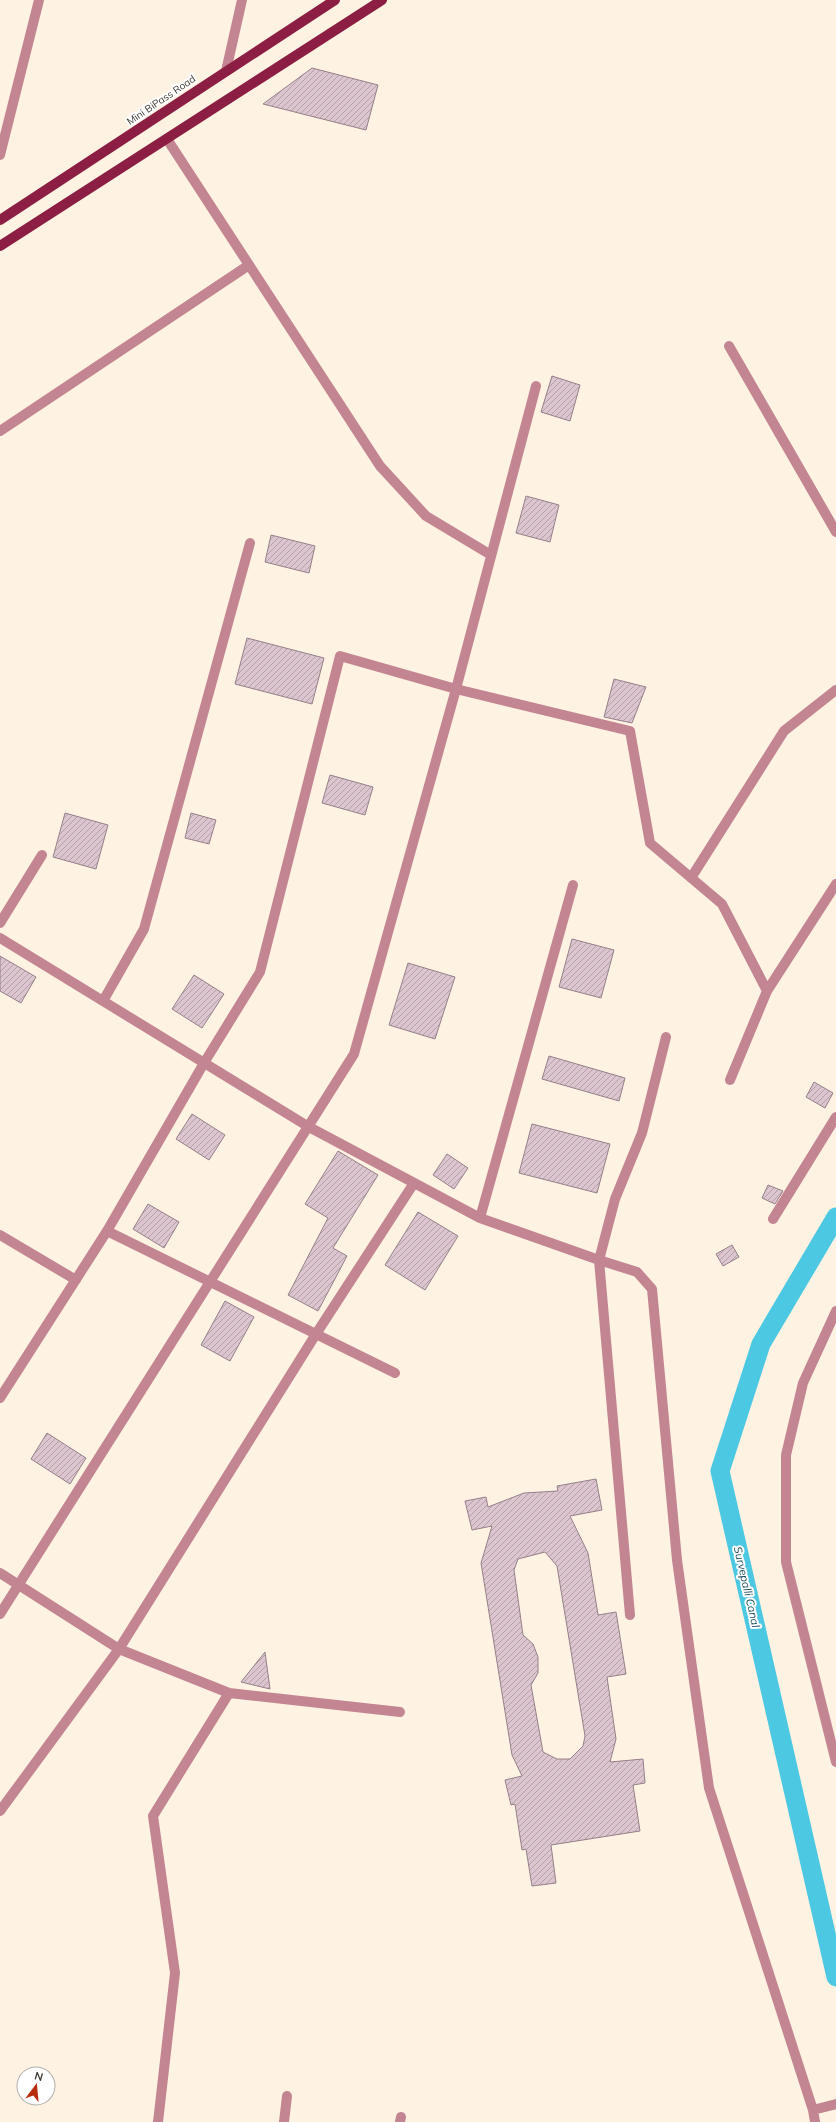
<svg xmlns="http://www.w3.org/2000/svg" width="836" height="2122" font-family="Mulish,sans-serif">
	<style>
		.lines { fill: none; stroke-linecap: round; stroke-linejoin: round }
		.canal { stroke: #4cc8e2; stroke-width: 19 }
		.building { fill: url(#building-hatch); stroke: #967f89; fill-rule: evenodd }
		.minor { stroke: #c48592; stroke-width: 10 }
		.major { stroke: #8d1e43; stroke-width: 10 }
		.labels { text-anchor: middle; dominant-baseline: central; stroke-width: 4; stroke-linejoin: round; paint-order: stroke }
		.street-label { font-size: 10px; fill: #3d3830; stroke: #fff }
		.water-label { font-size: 11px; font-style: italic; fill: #174c57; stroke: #fff }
	</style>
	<defs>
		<pattern id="building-hatch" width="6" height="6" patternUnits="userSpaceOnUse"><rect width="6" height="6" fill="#ddc5cf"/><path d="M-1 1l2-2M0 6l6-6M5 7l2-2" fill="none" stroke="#b4a1a8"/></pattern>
	</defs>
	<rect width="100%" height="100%" fill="#fef3e3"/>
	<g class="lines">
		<path class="canal" d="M836 1217 761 1344 720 1471 836 1977"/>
	</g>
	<path class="building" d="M312 68 378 85 366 130 263 104Z
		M552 376 580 385 570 421 541 412Z
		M526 496 559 505 550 542 516 533Z
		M271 535 315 546 309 573 265 562Z
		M247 638 324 658 312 704 235 684Z
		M614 679 646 687 632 723 604 717Z
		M330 775 373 787 365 815 322 803Z
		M65 813 108 825 96 869 53 857Z
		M191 813 216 820 209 844 185 838Z
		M572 939 614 950 601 998 559 987Z
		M0 956 36 977 21 1003 0 991Z
		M408 963 455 977 435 1039 389 1025Z
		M194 975 224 994 202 1028 172 1009Z
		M549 1056 625 1078 619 1101 542 1079Z
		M814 1082 833 1093 825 1108 806 1097Z
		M192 1114 225 1135 209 1160 176 1139Z
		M532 1124 610 1144 597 1193 519 1173Z
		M338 1151 378 1175 333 1248 347 1256 318 1311 288 1295 328 1218 305 1204Z
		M447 1154 468 1168 454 1189 433 1175Z
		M768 1185 783 1191 775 1204 762 1198Z
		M148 1204 179 1222 164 1248 133 1229Z
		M418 1212 458 1236 425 1290 385 1265Z
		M732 1245 739 1257 723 1266 716 1254Z
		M225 1301 254 1317 230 1361 201 1345Z
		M47 1433 86 1458 70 1484 31 1459Z
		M596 1479 602 1510 570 1516 588 1553 598 1615 616 1612 626 1674 607 1677 616 1739 610 1762 643 1759 645 1783 633 1785 640 1831 551 1845 556 1883 532 1886 526 1849 522 1850 515 1804 511 1805 505 1780 522 1776 512 1755 481 1563 492 1526 472 1530 465 1501 486 1497 488 1507 524 1493 558 1491 557 1486ZM545 1552 557 1566 585 1736 583 1746 570 1759H557L543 1752 531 1685 538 1673V1657L533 1644 523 1635 514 1570 518 1559Z
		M265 1652 270 1689 241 1682Z"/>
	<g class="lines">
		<path class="minor" d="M226 71 242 0
			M167 139 380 466 426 516 491 555
			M0 155 39 0
			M729 346 836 532
			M0 431 249 265
			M691 878 784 731 836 690
			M0 923 42 855
			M0 938 309 1127 480 1218 599 1260 630 1615
			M767 991 836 884
			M103 1001 144 929 250 543
			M666 1037 642 1133 615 1199 599 1260 637 1272 652 1289 677 1560 709 1788 813 2110 836 2104
			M480 1218 573 885
			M773 1219 836 1117
			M107 1231 395 1373
			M0 1235 76 1280
			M836 1311 803 1383 786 1455V1562L836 1762
			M0 1398 107 1231 204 1063 260 972 340 656 456 689 630 731 650 843 722 904 767 991 730 1080
			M0 1573 119 1649 229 1693 400 1712
			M0 1614 354 1054 456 689 536 386
			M0 1811 119 1649 316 1334 414 1183
			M813 2110 815 2122
			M158 2122 175 1973 153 1816 229 1693
			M284 2122 287 2096
			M400 2122 401 2117"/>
		<path class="major" d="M0 220 335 0
			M0 246 382 0"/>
	</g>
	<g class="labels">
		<g class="street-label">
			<text transform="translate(161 100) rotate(-34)">Mini BiPass Road</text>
		</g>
		<g class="water-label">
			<text transform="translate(747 1587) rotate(77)">Survepalli Canal</text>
		</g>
	</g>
	<g transform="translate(36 2086) rotate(16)"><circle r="19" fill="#ffffff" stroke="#b1afac"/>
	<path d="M0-3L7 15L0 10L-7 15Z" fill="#b82d0e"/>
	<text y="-6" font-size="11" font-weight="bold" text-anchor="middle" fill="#3d3830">N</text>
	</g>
</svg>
